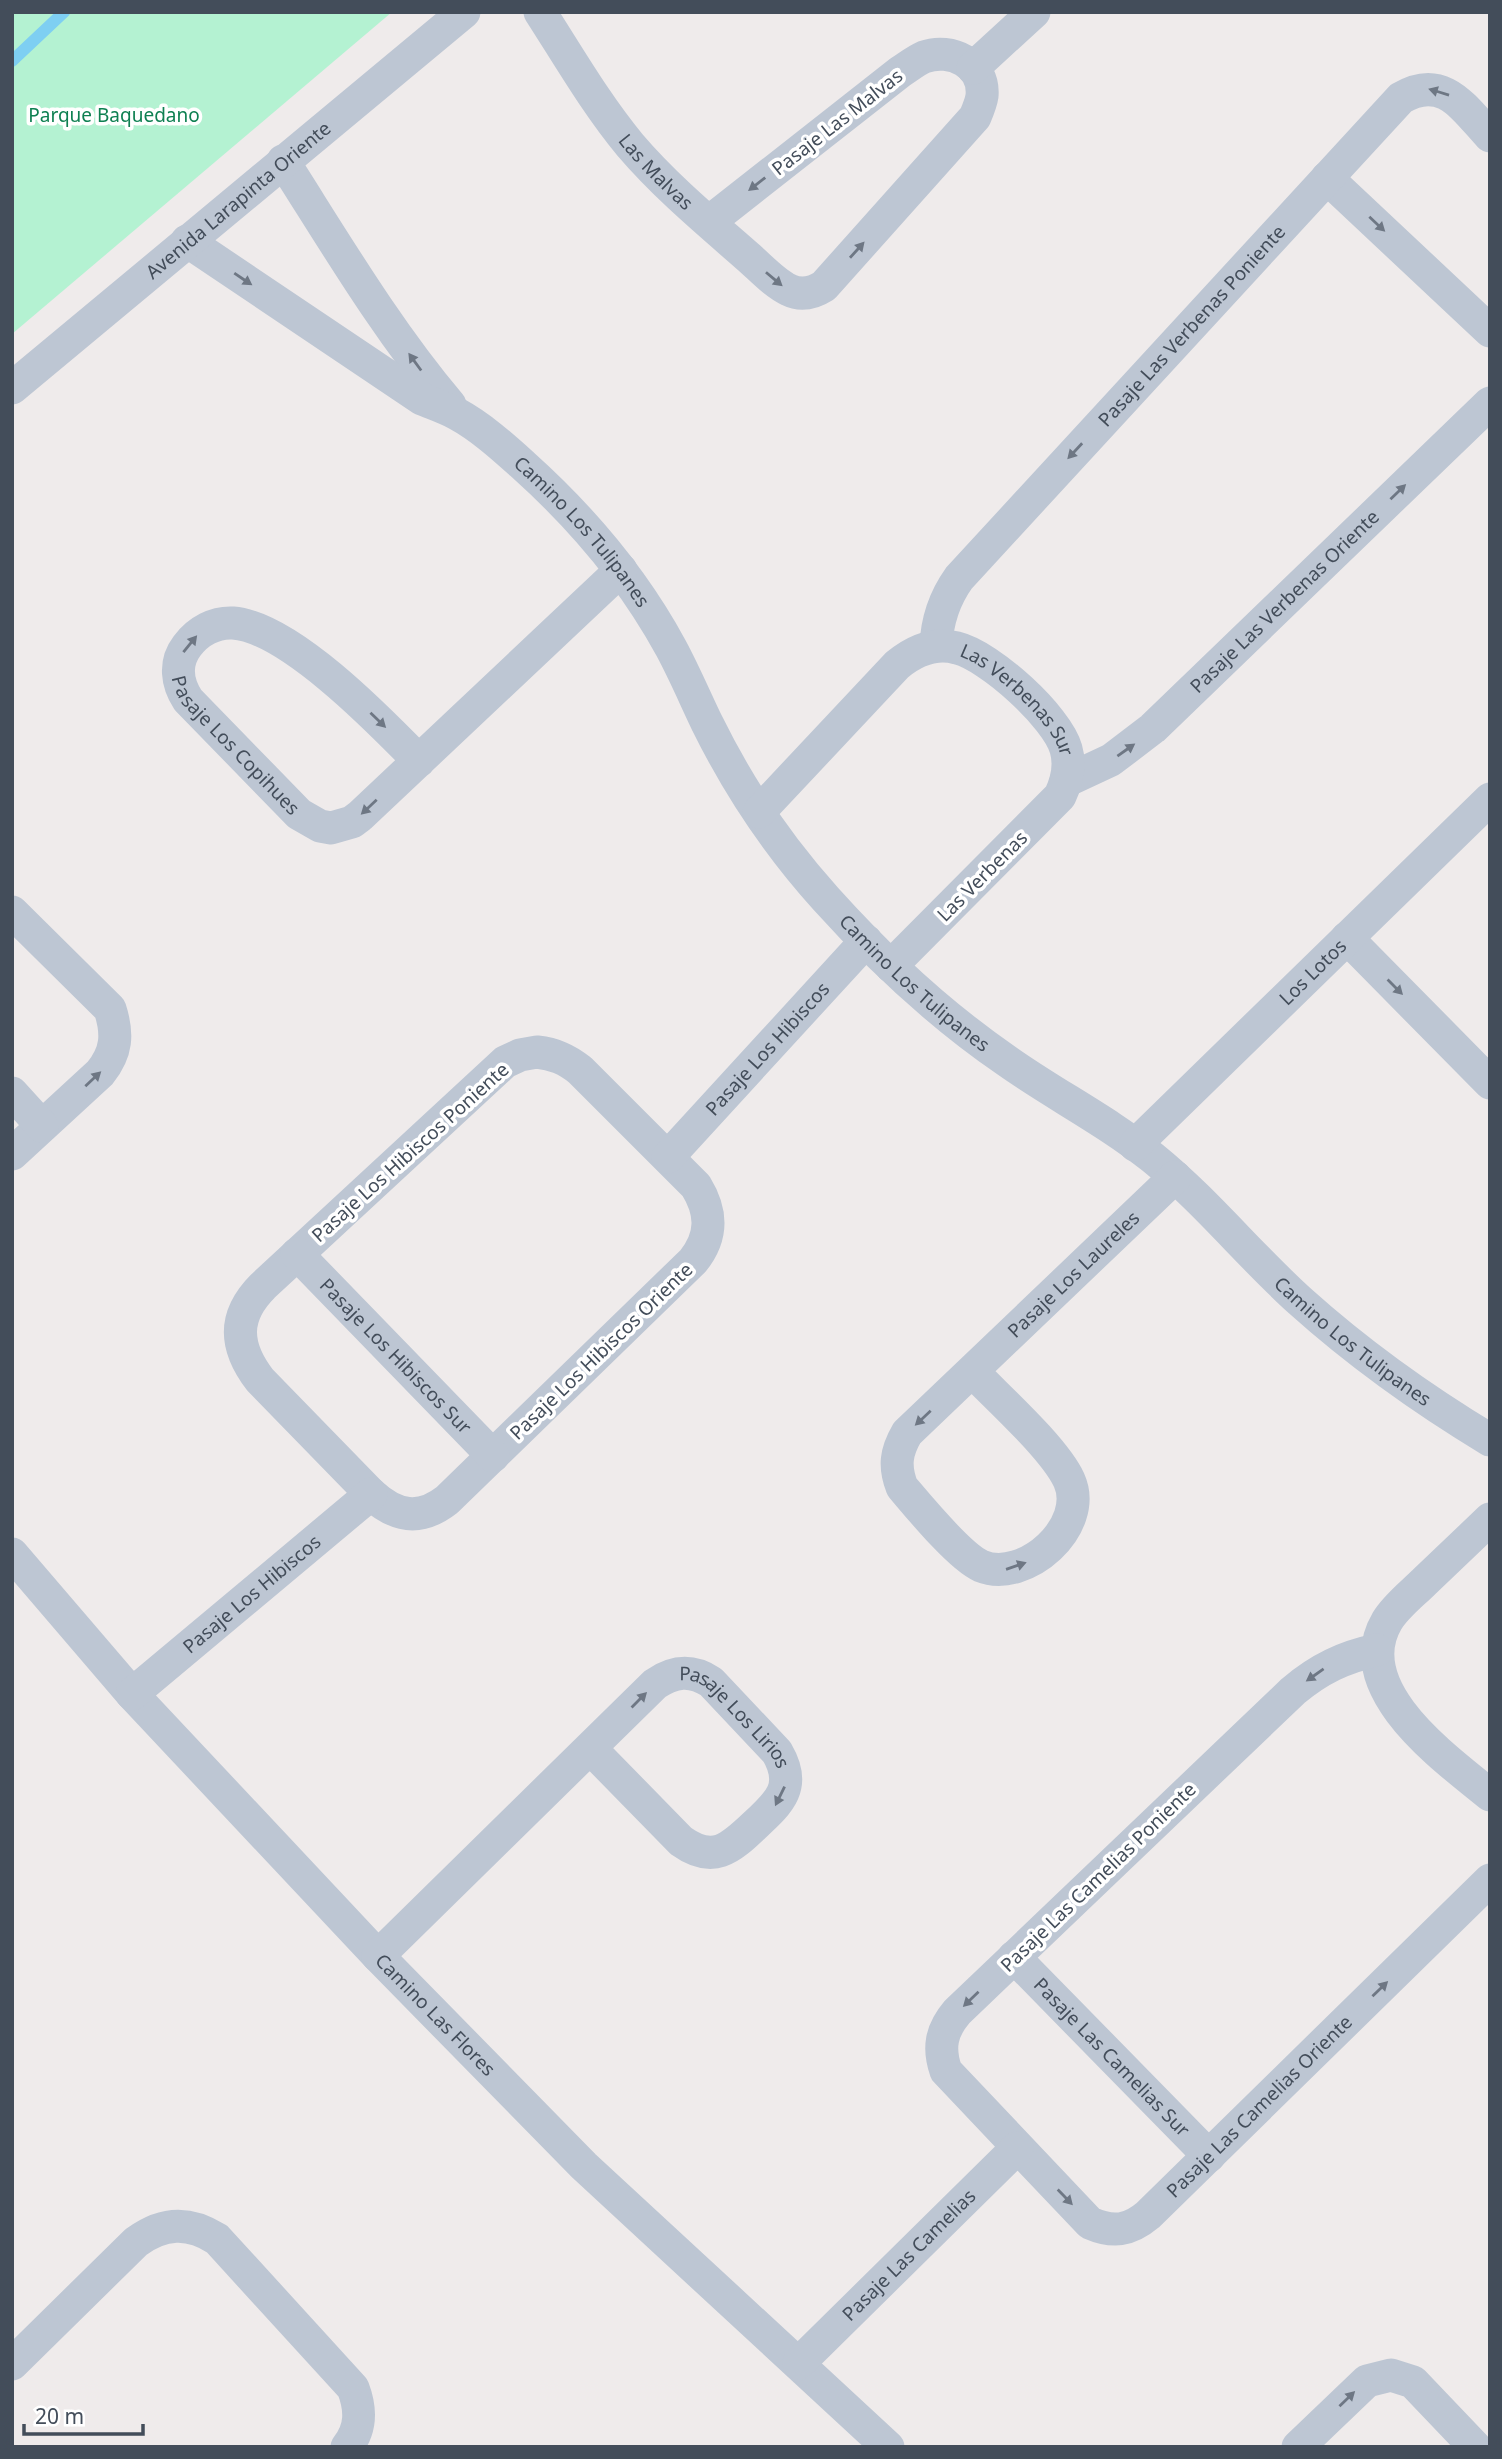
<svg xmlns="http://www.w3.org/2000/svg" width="1502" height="2459" font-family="'Noto Sans',sans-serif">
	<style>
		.green { fill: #b4f2d2 }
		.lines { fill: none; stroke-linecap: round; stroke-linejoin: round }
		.stream { stroke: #7ecff2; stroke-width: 12 }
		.minor { stroke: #bdc6d3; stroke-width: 33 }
		.oneway { fill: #6e7784 }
		.labels { text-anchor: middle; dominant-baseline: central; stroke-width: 7; stroke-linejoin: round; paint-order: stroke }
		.park-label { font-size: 19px; fill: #0f8052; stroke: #fff }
		.street-label { font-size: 19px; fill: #434d5a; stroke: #fff }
	</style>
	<rect width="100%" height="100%" fill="#efebeb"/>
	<path class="green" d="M12 12H392L12 334Z"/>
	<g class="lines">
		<path class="stream" d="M12 61 64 12"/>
		<g class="minor">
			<path id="s1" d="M540 12C569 57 596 104 630 145 665 186 707 221 747 256 760 267 774 283 789 290 801 296 813 293 824 286L975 117C978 110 981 103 982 96 985 64 951 47 924 57 915 61 908 67 900 72L709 222"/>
			<path d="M973 68 1034 12"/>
			<path d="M283 161C336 244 386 329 450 405"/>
			<path d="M1327 178 1490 331"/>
			<path id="s2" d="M187 241 422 399C434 404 446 408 457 414 481 427 503 447 523 465 582 518 633 578 671 648 684 672 695 698 707 723 738 786 779 847 826 899 880 959 940 1015 1007 1061 1055 1095 1107 1121 1153 1158 1206 1201 1249 1255 1300 1301 1359 1354 1422 1399 1490 1440"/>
			<path id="s3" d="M12 388 464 12"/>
			<path id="s4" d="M936 646C937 620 944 599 959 578L1401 98C1443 73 1464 108 1490 136"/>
			<path id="s5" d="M419 761C380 721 289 627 233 623 215 622 198 631 187 646 174 663 177 683 188 700L299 814 320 826 331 828 352 822 360 816 621 570"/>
			<path id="s6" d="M1066 781 1111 760 1153 728 1490 403"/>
			<path id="s7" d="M759 812 897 665C914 651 935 642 957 648 990 656 1057 717 1066 749 1071 766 1067 781 1060 796L891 966"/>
			<path d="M12 912 110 1009C118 1034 117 1052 100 1073L12 1154"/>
			<path d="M1347 938 1490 1083"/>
			<path d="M537 1052C554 1054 566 1059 580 1070L696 1186C712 1212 713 1236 693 1261L447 1500C420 1521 396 1517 371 1494L260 1380C234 1346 233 1316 263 1286L505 1062 520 1055Z"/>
			<path d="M12 1093 42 1126"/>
			<path id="s8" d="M1135 1145 1490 799"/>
			<path id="s9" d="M668 1157 866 941"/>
			<path id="s10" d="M297 1254 493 1456"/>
			<path id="s11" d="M973 1372C999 1399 1054 1448 1069 1480 1090 1526 1025 1584 981 1566 959 1556 919 1507 902 1487 894 1466 896 1452 907 1433L1175 1177"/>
			<path d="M1490 1519C1468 1540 1446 1561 1424 1582 1412 1594 1396 1606 1387 1621 1347 1689 1445 1758 1490 1795"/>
			<path id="s12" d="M12 1554 132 1694 378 1956 584 2166 888 2447"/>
			<path id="s13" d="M1377 1650C1344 1657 1319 1669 1293 1691L957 2012C941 2031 938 2048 946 2071L1090 2223C1113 2233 1129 2231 1148 2215L1490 1880"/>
			<path id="s14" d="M132 1694 371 1494"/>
			<path id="s15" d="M378 1956 655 1684C674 1671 691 1669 711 1682L777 1752C797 1786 780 1802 755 1825 730 1849 713 1864 681 1841L590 1748"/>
			<path id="s16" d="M1014 1957 1209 2156"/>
			<path id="s17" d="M799 2363 1017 2148"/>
			<path d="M12 2364 136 2242C163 2222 189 2221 217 2239L353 2388C361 2409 362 2428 347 2447"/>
			<path d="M1298 2447 1367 2381 1391 2375 1413 2382 1475 2447"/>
		</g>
	</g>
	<defs><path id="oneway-solid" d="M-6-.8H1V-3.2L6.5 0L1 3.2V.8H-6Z" transform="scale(1.75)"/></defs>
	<g class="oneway">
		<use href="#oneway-solid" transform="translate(1439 92) rotate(-163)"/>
		<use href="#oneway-solid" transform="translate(757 184) rotate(142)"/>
		<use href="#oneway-solid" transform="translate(1377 224) rotate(43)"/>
		<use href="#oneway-solid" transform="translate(857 250) rotate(-48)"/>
		<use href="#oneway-solid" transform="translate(243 279) rotate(34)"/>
		<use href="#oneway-solid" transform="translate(774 279) rotate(40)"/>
		<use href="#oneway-solid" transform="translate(415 362) rotate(-126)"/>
		<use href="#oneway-solid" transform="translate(1075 451) rotate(133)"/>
		<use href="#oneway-solid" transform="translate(1398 492) rotate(-44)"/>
		<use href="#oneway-solid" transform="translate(190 644) rotate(-51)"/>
		<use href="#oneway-solid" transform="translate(378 720) rotate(44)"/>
		<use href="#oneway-solid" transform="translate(1126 750) rotate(-35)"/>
		<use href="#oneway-solid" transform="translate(369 807) rotate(137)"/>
		<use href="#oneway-solid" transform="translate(1395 987) rotate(45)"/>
		<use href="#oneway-solid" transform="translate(93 1079) rotate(-43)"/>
		<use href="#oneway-solid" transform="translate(923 1418) rotate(137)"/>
		<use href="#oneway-solid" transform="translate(1016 1566) rotate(-19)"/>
		<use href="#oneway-solid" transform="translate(1315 1675) rotate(145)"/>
		<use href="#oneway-solid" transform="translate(639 1700) rotate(-45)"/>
		<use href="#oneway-solid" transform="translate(780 1796) rotate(116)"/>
		<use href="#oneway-solid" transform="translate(1380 1989) rotate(-44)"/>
		<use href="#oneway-solid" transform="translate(971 1999) rotate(136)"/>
		<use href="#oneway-solid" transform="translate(1065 2197) rotate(46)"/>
		<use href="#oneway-solid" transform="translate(1347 2399) rotate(-44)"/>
	</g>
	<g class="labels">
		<g class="park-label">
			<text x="114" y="115">Parque Baquedano</text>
		</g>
		<g class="street-label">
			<text transform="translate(837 122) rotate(-38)">Pasaje Las Malvas</text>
			<text stroke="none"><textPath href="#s1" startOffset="198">Las Malvas</textPath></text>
			<text stroke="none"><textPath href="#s3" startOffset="294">Avenida Larapinta Oriente</textPath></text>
			<text stroke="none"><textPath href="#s4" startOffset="416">Pasaje Las Verbenas Poniente</textPath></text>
			<text stroke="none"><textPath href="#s2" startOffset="494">Camino Los Tulipanes</textPath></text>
			<text stroke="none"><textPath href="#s6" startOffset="285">Pasaje Las Verbenas Oriente</textPath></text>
			<text stroke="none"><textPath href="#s7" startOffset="348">Las Verbenas Sur</textPath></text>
			<text stroke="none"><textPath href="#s5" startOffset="411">Pasaje Los Copihues</textPath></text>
			<text transform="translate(982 876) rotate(-45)">Las Verbenas</text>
			<text stroke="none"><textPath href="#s8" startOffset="248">Los Lotos</textPath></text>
			<text stroke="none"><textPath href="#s2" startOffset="1060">Camino Los Tulipanes</textPath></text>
			<text stroke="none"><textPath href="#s9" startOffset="147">Pasaje Los Hibiscos</textPath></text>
			<text transform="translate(410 1152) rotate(-42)">Pasaje Los Hibiscos Poniente</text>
			<text stroke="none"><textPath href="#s11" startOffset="693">Pasaje Los Laureles</textPath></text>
			<text stroke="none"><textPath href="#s2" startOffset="1628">Camino Los Tulipanes</textPath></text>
			<text transform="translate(601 1351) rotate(-44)">Pasaje Los Hibiscos Oriente</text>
			<text stroke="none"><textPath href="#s10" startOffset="142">Pasaje Los Hibiscos Sur</textPath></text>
			<text stroke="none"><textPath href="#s14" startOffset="156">Pasaje Los Hibiscos</textPath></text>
			<text stroke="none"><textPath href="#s15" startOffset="488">Pasaje Los Lirios</textPath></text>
			<text transform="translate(1098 1877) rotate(-44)">Pasaje Las Camelias Poniente</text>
			<text stroke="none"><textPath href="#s12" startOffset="626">Camino Las Flores</textPath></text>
			<text stroke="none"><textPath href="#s16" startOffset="140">Pasaje Las Camelias Sur</textPath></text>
			<text stroke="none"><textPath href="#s13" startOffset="1050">Pasaje Las Camelias Oriente</textPath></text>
			<text stroke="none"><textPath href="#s17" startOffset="154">Pasaje Las Camelias</textPath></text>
		</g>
	</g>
	<rect width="1502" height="2459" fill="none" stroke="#434d5a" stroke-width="28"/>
	<path d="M24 2424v10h119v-10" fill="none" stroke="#434d5a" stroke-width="3.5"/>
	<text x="35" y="2424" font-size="21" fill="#434d5a" stroke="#ffffff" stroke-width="5" paint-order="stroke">20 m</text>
</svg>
